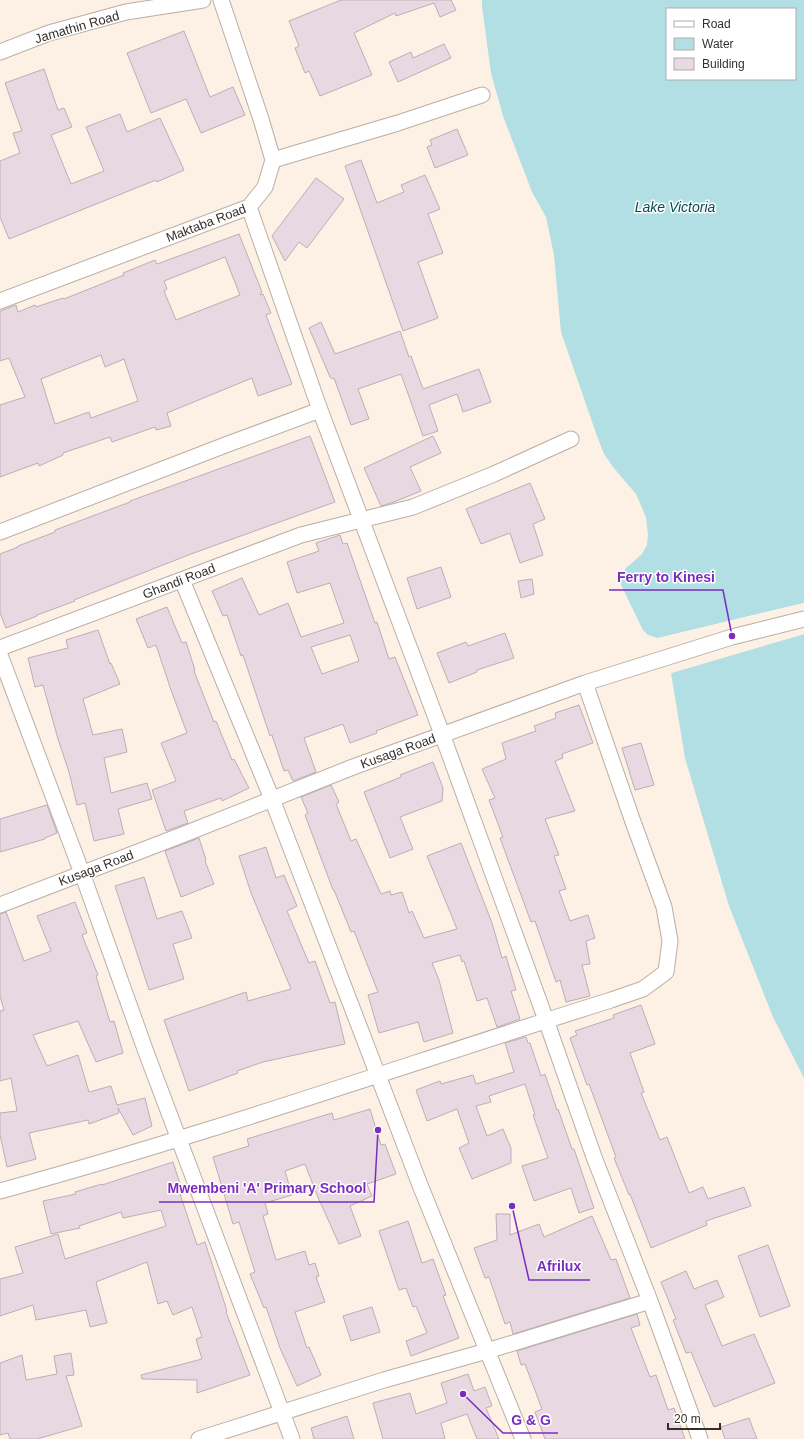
<svg xmlns="http://www.w3.org/2000/svg" width="804" height="1439" font-family="Arial,sans-serif">
	<style>
		.water { fill: #b1dfe3; fill-rule: evenodd }
		.pier { fill: #fdf0e5 }
		.building { fill: #e8d8e1; stroke: #bdaeb6; fill-rule: evenodd }
		.lines { fill: none; stroke-linecap: round; stroke-linejoin: round }
		.street-casing { stroke: #baaea4; stroke-width: 17 }
		.street { stroke: #fff; stroke-width: 15 }
		.labels { text-anchor: middle; dominant-baseline: central; stroke-width: 3; stroke-linejoin: round; paint-order: stroke }
		.street-label { font-size: 13px; fill: #342f2b; stroke: #fff }
		.water-label { font-size: 14px; font-style: italic; fill: #064c51; stroke: #fff }
		.leader { fill: none; stroke: #7b2cbf; stroke-width: 1.5 }
		.callout-dot { fill: #7b2cbf; stroke: #fff; stroke-width: 1.5 }
		.callout-label { font-size: 14px; text-anchor: middle; font-weight: bold; fill: #7b2cbf; stroke: #fff; stroke-width: 3; stroke-linejoin: round; paint-order: stroke }
	</style>
	<rect width="100%" height="100%" fill="#fdf0e5"/>
	<path class="water" d="M482 0H804V603L658 638 648 635 643 630 621 585 620 578 625 569 642 554 647 545 648 535 646 517 636 494 613 467 604 454 597 436 561 332 554 255 546 217 532 192 503 116 491 73 482 6ZM667 9H795V79H667Z
		M804 634V1078L773 1017 729 906 685 758 671 673Z"/>
	<path class="pier" d="M804 603V605L658 640V638Z
		M804 632V634L671 673V671Z"/>
	<path class="building" d="M341 0H451L456 10 440 17 434 3 396 16 395 13 354 33 372 75 320 96 309 71 305 73 295 48 299 46 289 21Z
		M184 31 210 97 233 87 245 115 201 133 186 99 151 113 127 53Z
		M444 44 451 58 398 82 389 62 411 52 413 58Z
		M44 69 58 110 64 108 72 127 51 135 71 184 104 171 86 127 120 114 127 132 160 118 184 170 157 182 156 180 9 239 0 217V161L20 153 13 133 22 131 5 83Z
		M457 129 468 155 435 168 427 147 432 145 430 140Z
		M361 160 377 203 404 192 401 185 425 175 440 209 428 214 443 253 418 262 438 318 403 331 345 166Z
		M316 178 344 199 307 248 299 242 285 261 272 236Z
		M239 234 262 292 260 295 263 294 271 313 266 315 292 384 258 396 252 378 167 413 171 426 156 430 155 427 112 442 110 437 63 453V455L39 466 38 463 0 477V405L25 397 9 358 0 361V311L16 305 18 312 35 305 36 307 63 298 64 299 124 275 123 273 155 260 157 264ZM225 257 240 295 176 320 164 291 167 289 164 281ZM101 355 105 367 124 359 138 401 91 418 89 412 55 424 41 379Z
		M321 322 335 354 400 331 409 357 411 356 423 389 479 369 491 402 463 412 457 394 429 405 438 431 423 436 401 374 358 389 369 419 351 425 334 378 332 379 330 377 309 328Z
		M310 436 335 502 191 554 74 600 75 601 37 615V616L6 628 0 613V554L18 547V546L55 532V530L130 502V501Z
		M433 436 441 453 410 467 421 491 394 502 381 506 364 468Z
		M530 483 545 519 533 524 543 555 520 563 510 533 481 544 466 509Z
		M340 535 343 544 347 543 375 623 377 622 389 659 395 657 418 715 376 731 377 733 350 743 343 724 304 738 316 772 293 781 288 770 284 771 272 735 270 736 243 655 241 656 227 615 223 616 212 591 242 578 259 615 288 603 301 637 344 623 330 583 297 593 287 562 319 551 316 543ZM350 635 359 661 322 674 311 647Z
		M441 567 451 597 417 609 407 578Z
		M532 579 534 594 521 598 518 581Z
		M167 607 182 643 186 642 195 670 194 671 214 722 216 721 232 760 234 759 249 788 222 801 221 798 184 811 188 823 166 831 152 790 176 781 161 743 187 733 171 690 156 645 148 648 136 619Z
		M98 630 110 664 111 663 120 684 83 699 93 735 122 729 127 752 104 758 111 793 147 783 152 799 118 809 124 834 94 841 85 803 77 805 69 772 58 739 43 685 35 687 28 658 68 648 66 640Z
		M505 633 514 658 477 670V672L449 683 437 653 466 642 468 646Z
		M579 705 593 743 562 754 563 758 555 761 575 811 545 819 559 855 554 856 566 889 559 891 570 921 588 915 595 938 586 941 590 964 582 965 590 996 566 1002 560 980 556 982 535 921 531 922 500 838 503 837 489 800 495 798 482 769 506 759 502 743 536 731 534 726 556 718 555 713Z
		M641 743 654 785 635 790 622 748Z
		M433 762 443 788 442 801 400 817 413 849 390 858 364 792 401 777 400 775Z
		M331 785 339 802 336 804 351 841 356 839 381 894 390 891 391 895 402 892 409 913 412 911 424 938 457 929 427 856 461 843 492 923 502 958 506 956 516 990 511 991 520 1019 497 1027 487 998 477 1001 464 961 462 962 460 955 432 963 439 980 453 1033 424 1042 418 1022 379 1033 368 995 378 992 354 931 351 932 334 890H333L305 815 308 813 301 797Z
		M47 805 57 833 45 838V839L0 852V819Z
		M199 838 206 860 205 861 214 884 181 897 165 851Z
		M266 847 276 878 284 875 297 906 287 911 309 963 315 961 330 1003 335 1002 345 1044 263 1062 237 1071 238 1073 189 1091 164 1020 246 992 248 1001 291 989 251 893 239 856Z
		M144 877 157 919 182 911 192 938 173 944 184 979 149 990 115 886Z
		M75 902 87 933 82 935 98 975 96 976 110 1022 114 1021 123 1053 96 1062 78 1021 33 1035 47 1066 78 1055 89 1092 111 1086 117 1105 145 1098 152 1126 133 1135 118 1108 119 1113 89 1124 88 1120 29 1133 36 1159 7 1167 0 1135V1113L17 1111 11 1078 0 1081V1011L4 1010 0 996V914L6 912 24 961 51 951 37 916Z
		M641 1005 655 1044 630 1053 644 1092 641 1093 660 1140 667 1137 689 1193 703 1187 708 1199 744 1187 751 1206 706 1221 707 1225 651 1248 630 1194 629 1195 614 1158 616 1157 589 1084 587 1085 570 1038 577 1035 575 1031 614 1018 613 1015Z
		M526 1037 528 1043H530L541 1076 545 1074 557 1110 558 1109 572 1149H574L594 1208 579 1213 571 1188 534 1201 522 1166 548 1158 533 1115H535L525 1084 489 1096 491 1102 476 1106 487 1136 503 1129 511 1148V1163L472 1179 459 1148 469 1143 457 1109 427 1121 416 1090 440 1081 441 1084 473 1075 476 1084 514 1072 505 1043Z
		M370 1109 381 1145 385 1144 396 1174 367 1184 372 1196 350 1206 361 1236 339 1244 317 1195 305 1164 285 1171 292 1195 265 1203 268 1214 263 1216 276 1260 305 1251 309 1265 315 1263 319 1276 316 1277 325 1302 295 1312 307 1348 309 1347 321 1375 297 1386 280 1348 266 1307 264 1308 250 1274 255 1272 239 1222 233 1224 213 1157 249 1146 247 1139 332 1113 334 1120Z
		M173 1162 183 1193 180 1194 197 1245 205 1242 227 1311 226 1312 250 1375 197 1393V1380L142 1379 141 1375 202 1359 196 1339 202 1337 192 1307 173 1315 167 1301 158 1304 147 1262 96 1282 107 1323 90 1327 86 1310 36 1320 33 1305 0 1316V1279L23 1273 15 1247 58 1234 65 1259 166 1226 161 1210 123 1218 121 1212 79 1226 80 1228 51 1234 43 1201 76 1194 75 1192 102 1184V1185Z
		M496 1214H510V1235L539 1224 544 1237 592 1216 611 1260 616 1259 630 1298 513 1334 510 1322 505 1324 489 1277 485 1278 474 1248 497 1240Z
		M408 1221 422 1263 433 1259 446 1295 443 1296 459 1338 411 1356 406 1341 427 1333 416 1306 413 1307 406 1288 399 1290 379 1231Z
		M768 1245 790 1306 760 1317 738 1256Z
		M686 1271 694 1289 717 1280 724 1297 705 1305 722 1346 754 1334 775 1383 714 1407 691 1352 686 1353 673 1320 676 1319 661 1282Z
		M372 1307 380 1332 351 1341 343 1316Z
		M637 1314 640 1325 631 1328 650 1377 656 1375 668 1410 674 1408 685 1439H545L535 1412 542 1409 525 1364 521 1365 517 1351Z
		M71 1353 74 1375 66 1376 82 1426 37 1439H10L8 1433 0 1435V1363L22 1355 26 1380 57 1374 54 1356Z
		M468 1374 474 1391 485 1387 492 1406 486 1408 499 1439H477L467 1414 441 1423 445 1439H383L373 1403 410 1393 416 1414 447 1403 441 1383Z
		M347 1416 354 1439H314L311 1428Z
		M749 1418 757 1439H725L721 1427Z"/>
	<g class="lines">
		<defs>
			<path id="street" d="M0 52 49 33 126 12 203 0
				M273 160 398 123 482 95
				M249 207 320 410 442 734 546 1020 594 1157 650 1301 700 1439
				M0 301 249 207 265 187 273 160 261 119 221 0
				M0 532 228 444 320 410
				M182 580 272 799 420 1185 523 1439
				M0 648 301 535 413 507 494 474 571 439
				M0 655 82 873 146 1052 292 1439
				M0 905 182 835 353 767 585 683 732 637 804 619
				M0 1191C206 1135 407 1064 611 1000L643 989 666 972 670 941 664 907 632 819 585 683
				M199 1439 384 1380 487 1351 650 1301"/>
		</defs>
		<use href="#street" class="street-casing"/>
		<use href="#street" class="street"/>
	</g>
	<g class="labels">
		<g class="street-label">
			<text transform="translate(77 27) rotate(-16)">Jamathin Road</text>
			<text transform="translate(206 223) rotate(-21)">Maktaba Road</text>
			<text transform="translate(179 581) rotate(-21)">Ghandi Road</text>
			<text transform="translate(398 751) rotate(-20)">Kusaga Road</text>
			<text transform="translate(96 868) rotate(-21)">Kusaga Road</text>
		</g>
		<g class="water-label">
			<text x="675" y="207">Lake Victoria</text>
		</g>
	</g>
	<path class="leader" d="M732 636L723 590H609M378 1130L374 1202H159M512 1206L529 1280H590M463 1394L503 1433H558"/>
	<g class="callout-dot">
		<circle cx="732" cy="636" r="4"/>
		<circle cx="378" cy="1130" r="4"/>
		<circle cx="512" cy="1206" r="4"/>
		<circle cx="463" cy="1394" r="4"/>
	</g>
	<g class="callout-label">
		<text x="666" y="582">Ferry to Kinesi</text>
		<text x="267" y="1193">Mwembeni 'A' Primary School</text>
		<text x="559" y="1271">Afrilux</text>
		<text x="531" y="1425">G &amp; G</text>
	</g>
	<rect x="666" y="8" width="130" height="72" fill="#ffffff" stroke="#aeacaa"/>
	<rect x="674" y="21" width="20" height="6" fill="#ffffff" stroke="#aeacaa"/>
	<text x="702" y="28" font-size="12" fill="#342f2b">Road</text>
	<rect x="674" y="38" width="20" height="12" fill="#b1dfe3" stroke="#aeacaa"/>
	<text x="702" y="48" font-size="12" fill="#342f2b">Water</text>
	<rect x="674" y="58" width="20" height="12" fill="#e8d8e1" stroke="#aeacaa"/>
	<text x="702" y="68" font-size="12" fill="#342f2b">Building</text>
	<path d="M668 1423v6h52v-6" fill="none" stroke="#342f2b" stroke-width="2"/>
	<text x="674" y="1423" font-size="12" fill="#342f2b" stroke="#ffffff" stroke-width="3" paint-order="stroke">20 m</text>
</svg>
